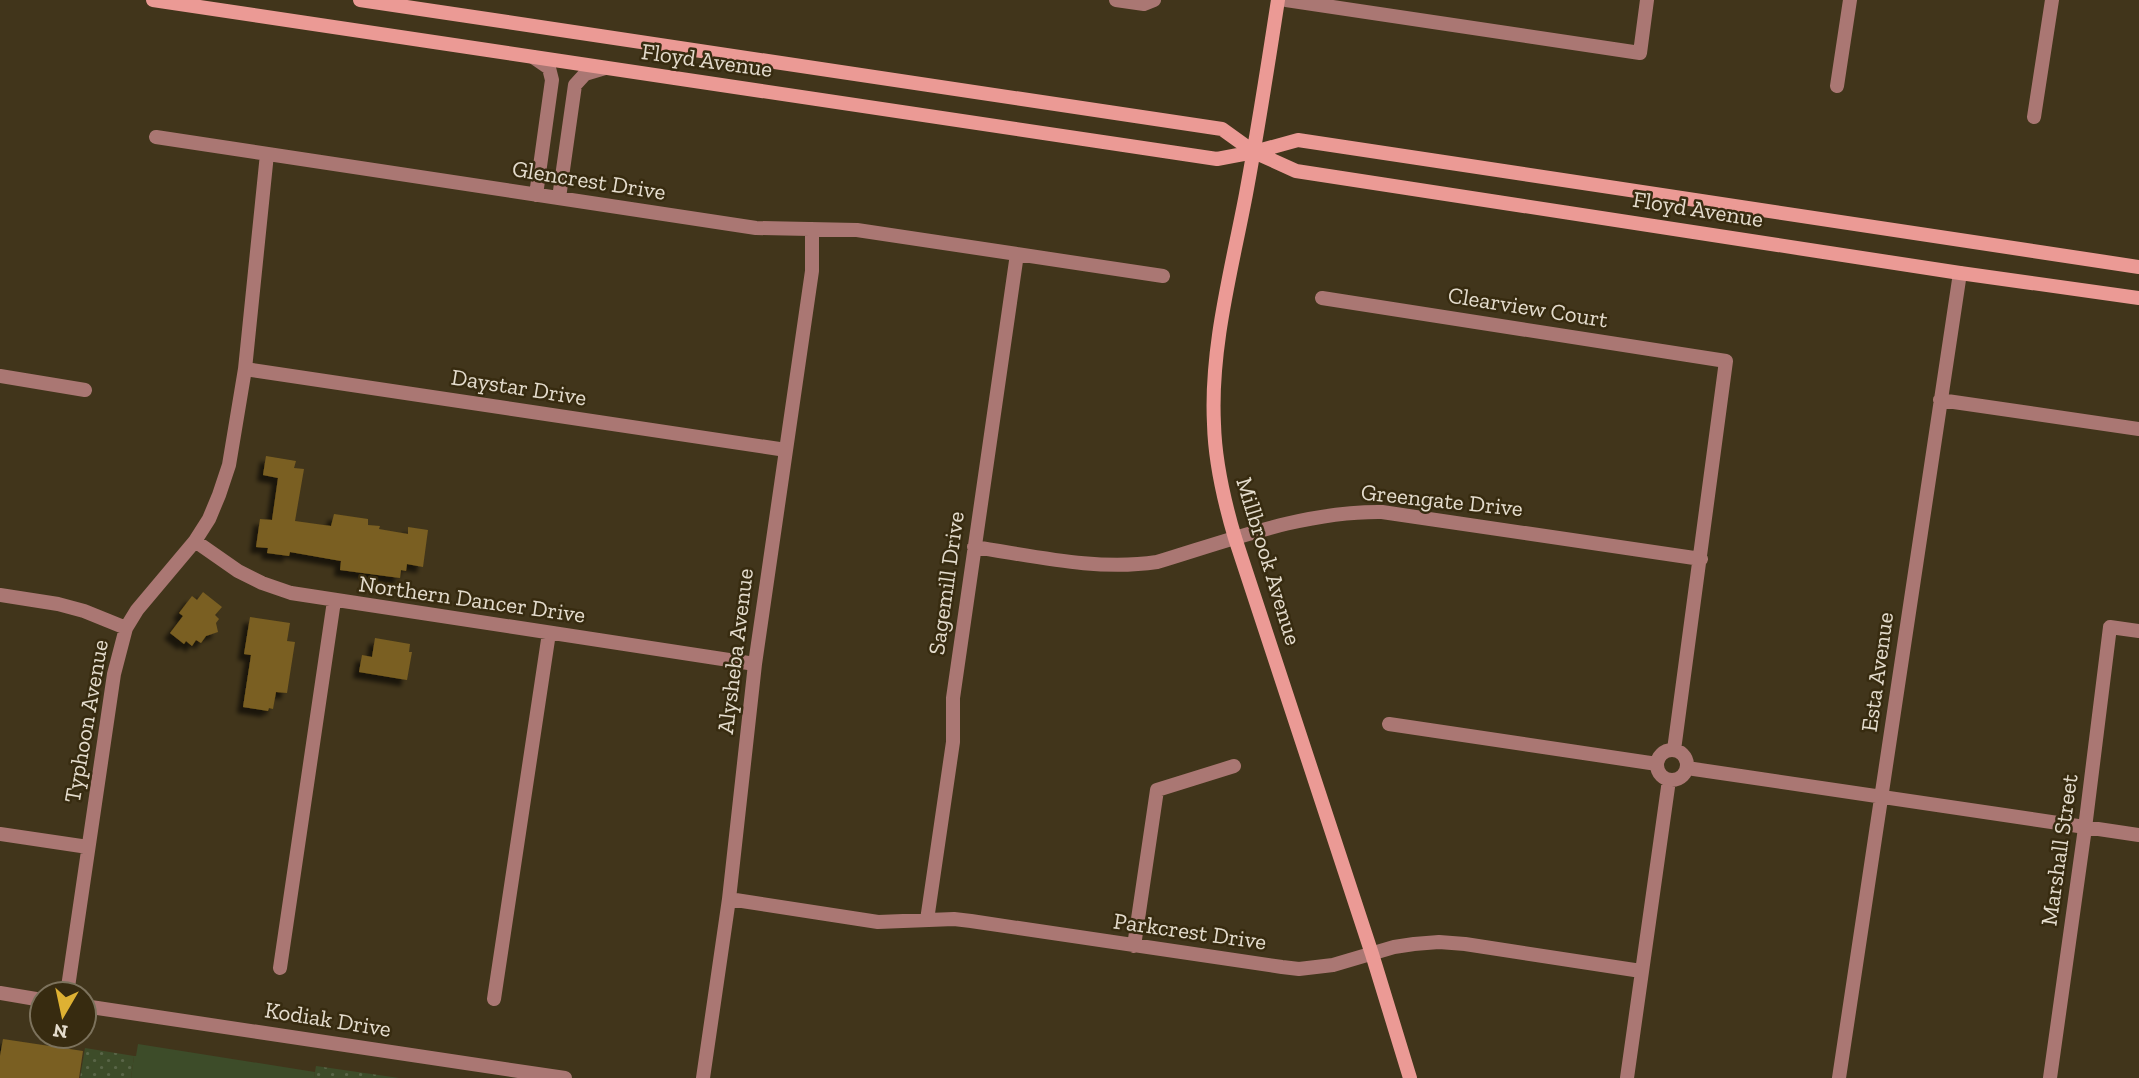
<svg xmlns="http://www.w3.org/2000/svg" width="2139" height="1078" font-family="'Zilla Slab',serif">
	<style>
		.green { fill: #3d4c29 }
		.park { fill: url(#park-dots) }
		.building { fill: #7a5f21; filter: url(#shadow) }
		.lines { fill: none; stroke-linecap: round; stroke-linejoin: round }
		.street { stroke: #aa7773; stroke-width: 14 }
		.secondary { stroke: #eb9a95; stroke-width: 14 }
		.labels { text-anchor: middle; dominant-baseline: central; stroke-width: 5; stroke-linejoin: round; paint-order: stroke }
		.street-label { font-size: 23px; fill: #e4dccd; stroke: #372b10 }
	</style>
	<defs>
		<pattern id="park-dots" width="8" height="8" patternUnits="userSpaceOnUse" patternTransform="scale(1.75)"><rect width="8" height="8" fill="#3d4c29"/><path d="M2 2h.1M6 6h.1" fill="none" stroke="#596547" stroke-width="1.8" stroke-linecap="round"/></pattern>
		<filter id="shadow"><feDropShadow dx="-6" dy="6" stdDeviation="2" flood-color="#0009"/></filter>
	</defs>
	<rect width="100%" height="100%" fill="#41351b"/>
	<path class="green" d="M138 1044 315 1072 314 1078H131L134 1056H136Z"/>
	<path class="park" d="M85 1048 134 1056 131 1078H80Z
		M316 1066 399 1078H314Z"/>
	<path class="building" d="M266 456 296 461 294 468 304 469 295 521 331 526 334 514 368 519V525L380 526 379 529 408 534V527L428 530 423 567 407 564 406 571 401 570 400 578 340 570 341 561 290 552 289 556 267 553 268 548 256 547 260 519 272 520 278 478 263 475Z
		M203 592 222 607 215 615 219 619 216 623 218 632 206 636 201 643 196 640 192 646 186 641 184 644 170 633 183 616 179 613 192 596 197 600Z
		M250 617 290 623 287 641 295 642 287 693 276 692 273 709 269 708 268 711 243 707 251 655 244 654Z
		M375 638 410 644 409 652H412L407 680 359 672 362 655 372 657Z
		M3 1039 83 1051 79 1078H0V1056Z"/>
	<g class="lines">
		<path class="street" d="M1116 0 1144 4 1154 0
			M1286 0 1640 53 1647 0
			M533 57 549 68 552 80 536 195
			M1837 86 1850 0
			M2034 117 2052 0
			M156 137 756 228 857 230 1163 276
			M559 198 575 85 585 74 605 68
			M1322 298 1726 361 1674 750
			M245 369 786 450
			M0 376 85 390
			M1940 400 2139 429
			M195 541 238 571 262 583 291 593 755 664
			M974 547C1035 556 1096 571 1157 562 1230 540 1305 511 1382 512L1701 559
			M0 595 58 604 84 611 126 628
			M1389 724 1657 764
			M1657 765a15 15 0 1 1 30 0a15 15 0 1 1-30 0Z
			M1687 768 2139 835
			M0 834 88 847
			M729 899 878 922 954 919 971 921 1282 967 1299 969 1333 965 1394 947 1414 944 1439 942 1465 944 1641 971
			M927 920 953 742V698L1017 254
			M1134 946 1157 790 1234 766
			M280 968 334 601
			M0 993 42 1000
			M67 994 114 674 126 628 137 610 195 541 209 519 219 495 229 465 245 369 267 154
			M494 999 549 633
			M84 1006 565 1078
			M703 1078 729 899 755 664 812 271V229
			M1627 1078 1669 780
			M1839 1078 1960 273
			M2050 1078 2085 828 2110 627 2139 631"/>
		<path class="secondary" d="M153 0 1217 159 1254 152 1296 171 1960 273 2139 298
			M360 0 1222 129 1254 152 1298 140 2139 267
			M1278 0C1268 65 1258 129 1246 194 1232 268 1210 348 1214 424 1215 463 1224 501 1235 538L1372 954 1410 1078"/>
	</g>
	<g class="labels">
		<g class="street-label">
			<text transform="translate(707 60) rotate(8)">Floyd Avenue</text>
			<text transform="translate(589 180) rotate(9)">Glencrest Drive</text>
			<text transform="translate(1698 209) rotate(9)">Floyd Avenue</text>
			<text transform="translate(1528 307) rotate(9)">Clearview Court</text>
			<text transform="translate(519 387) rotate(9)">Daystar Drive</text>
			<text transform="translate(1442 500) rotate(6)">Greengate Drive</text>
			<text transform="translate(1269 561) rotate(73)">Millbrook Avenue</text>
			<text transform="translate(946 583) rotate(-82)">Sagemill Drive</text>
			<text transform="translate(472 599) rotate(8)">Northern Dancer Drive</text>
			<text transform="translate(735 651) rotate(-83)">Alysheba Avenue</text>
			<text transform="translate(1877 672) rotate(-82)">Esta Avenue</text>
			<text transform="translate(86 721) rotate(-80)">Typhoon Avenue</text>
			<text transform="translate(2059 850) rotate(-82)">Marshall Street</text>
			<text transform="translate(1190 931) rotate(8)">Parkcrest Drive</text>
			<text transform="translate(328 1019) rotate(9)">Kodiak Drive</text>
		</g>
	</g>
	<g transform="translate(63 1015) rotate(189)"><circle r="33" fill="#372b10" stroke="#7c725c" stroke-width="2"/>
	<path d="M0-5L12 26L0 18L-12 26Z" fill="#deb133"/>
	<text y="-10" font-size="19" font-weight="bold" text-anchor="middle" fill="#e4dccd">N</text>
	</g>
</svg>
